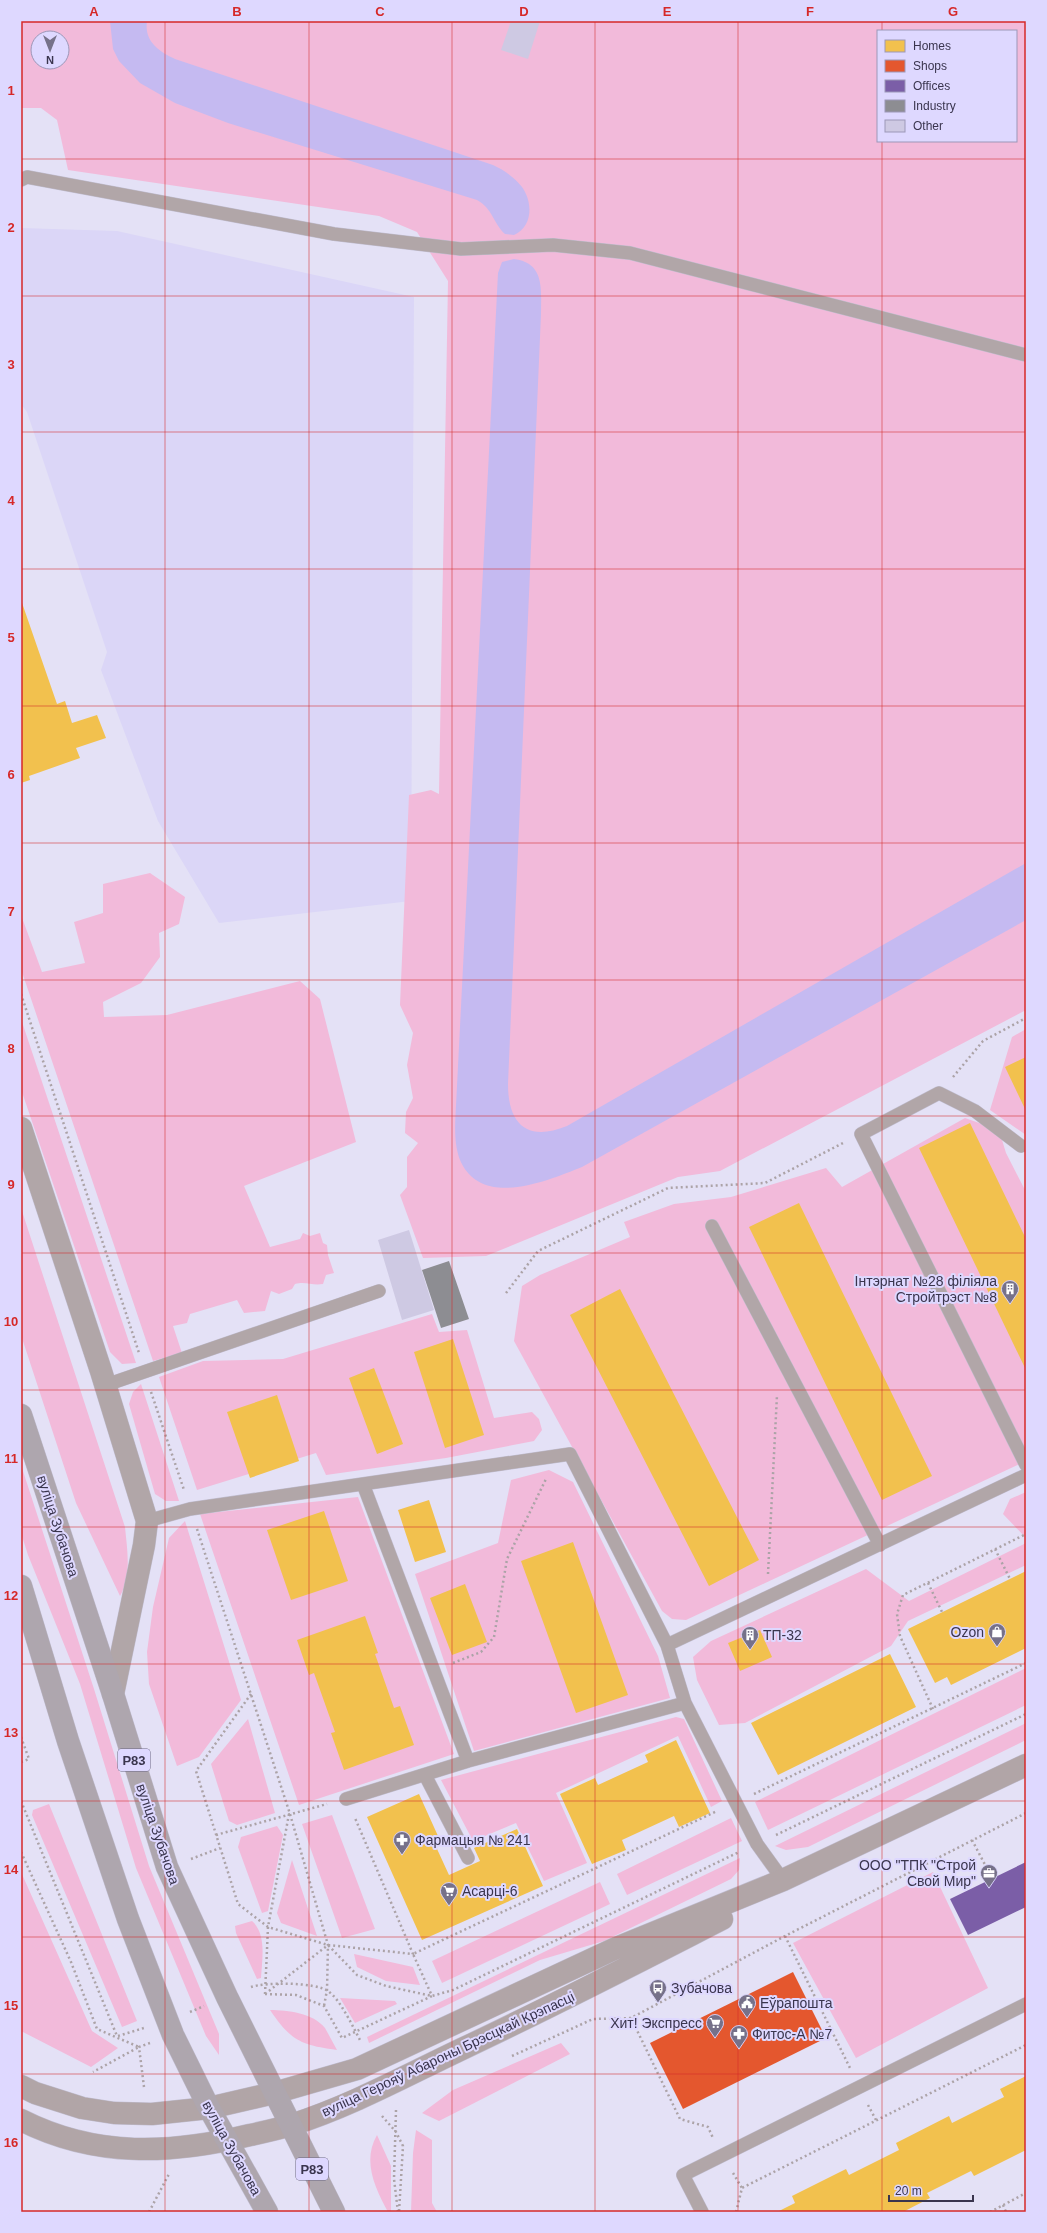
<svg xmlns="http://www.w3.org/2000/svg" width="1047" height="2233" font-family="Arial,sans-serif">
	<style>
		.built { fill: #dbd6f7 }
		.green { fill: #f2bada; fill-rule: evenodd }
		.water { fill: #c5baf1 }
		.homes { fill: #f2c14e }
		.shops { fill: #e4572e }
		.offices { fill: #7b5ea7 }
		.industry { fill: #8d8d92 }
		.building { fill: #cec9e3 }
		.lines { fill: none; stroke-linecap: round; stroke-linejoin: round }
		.lane-casing { stroke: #c0bdcf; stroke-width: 14 }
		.street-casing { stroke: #c0bdcf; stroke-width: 23 }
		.secondary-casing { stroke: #c0bdcf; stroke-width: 23 }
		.highway-casing { stroke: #c0bdcf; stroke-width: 23 }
		.path { stroke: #aca3a7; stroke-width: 2.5; stroke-dasharray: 2 3; stroke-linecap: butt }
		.lane { stroke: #b1a6a8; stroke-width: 13 }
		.street { stroke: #b1a6a8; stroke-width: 22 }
		.secondary { stroke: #b1a5a7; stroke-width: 22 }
		.highway { stroke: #aea6ae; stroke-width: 22 }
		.grid { fill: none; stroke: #d62828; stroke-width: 1; stroke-opacity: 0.55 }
		.labels { text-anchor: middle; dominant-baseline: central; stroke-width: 4; stroke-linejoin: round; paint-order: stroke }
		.shield { fill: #ded8ff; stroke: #6b6683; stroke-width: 1 }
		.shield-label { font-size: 13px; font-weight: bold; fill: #3a354e }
		.poi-label { font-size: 14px; fill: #3a354e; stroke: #ded8ff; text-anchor: start }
		.street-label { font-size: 14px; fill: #3a354e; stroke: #ded8ff }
		.neatline { fill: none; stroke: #d62828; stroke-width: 1.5 }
		.grid-label { font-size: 13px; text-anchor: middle; font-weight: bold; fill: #d62828 }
	</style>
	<rect width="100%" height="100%" fill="#e4e1f6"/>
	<path class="built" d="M21 228 117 231 414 297 411 901 219 923 158 821 101 670 107 652 27 412 21 404Z"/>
	<path class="green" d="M21 21H1026V1010L720 1171 678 1177 486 1256 423 1258 400 1195 407 1187V1157L418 1143 405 1133 406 1112 413 1098 407 1065 413 1033 400 1005 409 795 431 790 439 794 448 281 417 232 379 216 68 170 57 120 41 108H21ZM878 31H1016V141H878ZM38 38H62V62H38Z
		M150 873 185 897 179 924 159 933 160 957 141 983 103 1002 104 1017 167 1015 300 981 320 999 356 1142 244 1186 270 1247 300 1239 303 1233 310 1236 320 1233 323 1243 327 1245 328 1255 334 1273 326 1275 323 1284C312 1286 306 1281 295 1284L292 1289 279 1294 271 1291 265 1311 244 1313 237 1300 190 1314 187 1323 173 1326 182 1353 153 1361 21 969V915L42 972 85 963 74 922 103 913V884Z
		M21 1019 136 1363 122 1364 110 1352 21 1089Z
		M1026 1029V1135L990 1110 1012 1037Z
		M965 1118 999 1130 1006 1153 1026 1192V1461L686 1620 672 1619 662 1611 514 1341 522 1286 540 1275 630 1237 624 1222 674 1204 731 1197 826 1168 842 1187Z
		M21 1208 125 1527C127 1549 132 1575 120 1596L76 1503 21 1335Z
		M432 1314 439 1332 467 1330 494 1418 532 1412 539 1419 542 1430 534 1441 446 1458 326 1475 316 1453 197 1490 159 1377 203 1361 283 1359Z
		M141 1384 179 1501H166L155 1494 129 1404 133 1392Z
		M21 1465 94 1689 149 1866 219 2034V2055L206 2036 136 1868 80 1684 28 1555 21 1533Z
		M549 1470 573 1482 658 1656 670 1698 474 1751 415 1574 498 1543 511 1480Z
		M1026 1492V1538L1003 1514 1010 1499Z
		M358 1497 454 1754 299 1805 200 1514Z
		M185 1521 241 1700 199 1757 177 1766 149 1684 147 1652 153 1607 169 1538Z
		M1026 1543V1565L908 1621 891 1646 745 1723 719 1725 697 1680 693 1657 711 1641 866 1569 909 1601Z
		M1026 1668V1705L768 1830 755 1802Z
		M676 1717 684 1719 722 1801 711 1807 678 1736 556 1793 587 1863 544 1881 516 1823 473 1841 441 1780Z
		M248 1719 275 1813 237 1825 229 1821 211 1764Z
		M1026 1723V1740L808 1847 786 1850 775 1846Z
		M49 1804 137 2021 122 2027 32 1815 33 1810Z
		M332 1815 375 1929 342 1938 302 1824Z
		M731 1818 742 1841 627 1895 617 1874Z
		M277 1826 283 1835 268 1911 262 1913 238 1847 241 1837Z
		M740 1858 739 1870 731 1879 604 1941 540 1960 369 2043 367 2037Z
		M292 1860 317 1936 281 1923 277 1913Z
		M21 1872 92 2031 118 2048 91 2067 21 2031Z
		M933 1872 988 1988 856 2058 793 1943Z
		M600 1882 610 1904 442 1983 432 1961Z
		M252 1921C267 1934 262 1960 261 1978L257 1979 236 1933 235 1926Z
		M354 1954 413 1967 420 1985 386 1981 357 1967Z
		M340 1998 395 2001 397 2004 355 2023Z
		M270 2010C288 2010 313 2013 325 2028 329 2035 333 2043 337 2050 301 2045 291 2041 270 2010Z
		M561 2043 570 2054 439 2121 422 2113 453 2090Z
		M416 2130 432 2140V2203L437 2212H411L413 2153Z
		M377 2135 391 2166V2212H388C375 2188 362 2161 377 2135Z"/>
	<path class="water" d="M110 21H147C144 41 158 51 175 59L493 165C504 170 514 177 522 187 533 202 533 227 514 235L505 234C493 223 493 209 477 200L228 123 175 103 140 83 119 61 113 49Z
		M514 259C545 263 541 289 541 314L508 1084C508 1125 528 1142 567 1126L1026 863V920L582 1167C549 1180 487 1207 463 1166 453 1149 455 1125 456 1106L498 273 502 262Z"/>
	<path class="homes" d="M21 600 57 704 65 701 72 723 97 715 106 738 76 748 80 758 29 776 30 780 21 783Z
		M1026 1057V1111L1005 1067Z
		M970 1123 1026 1239V1370L919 1148Z
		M799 1203 932 1476 882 1500 749 1227Z
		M620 1289 759 1560 709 1586 570 1315Z
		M453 1339 484 1435 445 1448 414 1352Z
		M374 1368 403 1444 377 1454 349 1378Z
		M277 1395 299 1461 250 1478 227 1412Z
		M429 1500 446 1552 415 1562 398 1510Z
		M324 1511 348 1581 291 1600 267 1530Z
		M573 1542 628 1695 576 1713 521 1561Z
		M1026 1571V1648L951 1685 947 1677 935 1683 908 1629Z
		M465 1584 487 1642 452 1655 430 1598Z
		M365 1616 378 1653 375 1654 394 1708 400 1706 414 1745 344 1770 331 1733 335 1732 314 1673 309 1675 297 1640Z
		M760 1630 772 1657 740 1671 728 1643Z
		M890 1654 916 1707 778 1775 751 1723Z
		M676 1740 710 1813 679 1827 674 1816 622 1840 626 1850 592 1864 560 1794 595 1778 598 1785 648 1762 645 1755Z
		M419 1794 438 1836 432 1838 449 1875 480 1861 474 1848 517 1829 543 1886 422 1940 367 1817Z
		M1026 2076V2150L974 2176 971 2171 927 2193 930 2198 903 2212H777L795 2203 792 2196 846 2169 849 2175 899 2150 896 2143 949 2116 952 2123 1004 2097 1000 2089Z"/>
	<path class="shops" d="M793 1972 826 2038 683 2109 650 2043Z"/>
	<path class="offices" d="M1026 1862V1907L968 1935 950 1899Z"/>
	<path class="industry" d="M449 1261 469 1319 441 1328 422 1270Z"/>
	<path class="building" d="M511 21H540L528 59 501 50Z
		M409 1230 434 1310 402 1320 378 1240Z"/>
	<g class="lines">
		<defs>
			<path id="lane" d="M21 180 27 177 334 234 461 249 553 245 630 253 1026 355
				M1021 1146 975 1111 939 1093 861 1134 1026 1465
				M712 1226 880 1545
				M106 1385 379 1291
				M363 1484 468 1761
				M147 1521 190 1509 570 1454 667 1645 685 1703 757 1844 783 1880
				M667 1645 1026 1475
				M425 1775 468 1858
				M346 1799 468 1761 685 1703
				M702 2212 683 2175 1026 2004"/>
			<path id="street" d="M21 1128 101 1371 147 1521 144 1545 113 1694"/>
			<path id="secondary" d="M21 2086 35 2093 82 2108 114 2113 152 2114 209 2108 274 2093 357 2069 614 1949 783 1880 1026 1765
				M21 2120C96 2158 171 2154 250 2135 264 2132 278 2129 291 2125 351 2106 407 2075 464 2048 551 2007 636 1963 722 1919"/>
			<path id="highway" d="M21 1415 113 1694 167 1867 227 1997 334 2212
				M21 1586 68 1741 128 1919 173 2035 209 2108 267 2212"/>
		</defs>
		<use href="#lane" class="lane-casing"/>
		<use href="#street" class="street-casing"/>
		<use href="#secondary" class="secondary-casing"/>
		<use href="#highway" class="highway-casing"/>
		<path class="path" d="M21 994 139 1353
			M953 1077 983 1041 1026 1018
			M506 1293 538 1251 668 1188 765 1183 843 1143
			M151 1392 184 1490
			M197 1529 290 1814 328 1945 327 1990 324 2006
			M995 1549 1010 1579
			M768 1574 777 1395
			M928 1583 942 1612
			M453 1663 481 1652 494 1637 507 1559 546 1479
			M251 1694 196 1771 238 1904 268 1927 328 1945 357 1975 386 1986 432 1996 453 1990 739 1852
			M933 1709 900 1636 897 1614 903 1595 1026 1534
			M21 1737 29 1759 21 1762
			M754 1794 1026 1663
			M21 1801 117 2036
			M216 1835 327 1804
			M776 1835 1026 1714
			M972 1840 992 1878
			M21 1852 71 1962 97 2029 139 2047 93 2072
			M191 1859 220 1848
			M785 1936 850 2068
			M650 1985 658 2003
			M251 1987C265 1982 315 1982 328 1991 340 1999 353 2027 360 2040
			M265 1994 296 1995 324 2006 342 2038 432 1996 413 1954 717 1811
			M265 1994 328 1945 413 1954 355 1818
			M265 1994 268 1927 289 1814
			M190 2012 204 2006
			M631 2018 680 2119 708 2127 713 2138
			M118 2036 144 2028
			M512 2056 593 2019 631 2018 785 1936 1026 1813
			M144 2087 139 2047 150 2043
			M868 2105 876 2120
			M396 2110 394 2179 398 2212
			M382 2116 396 2132 403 2146 399 2212
			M733 2173 742 2188
			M1003 2205 1006 2212
			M149 2212 169 2174
			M736 2212 742 2188 1026 2045
			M990 2212 1026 2193"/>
		<use href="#lane" class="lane"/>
		<use href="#street" class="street"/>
		<use href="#secondary" class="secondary"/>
		<use href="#highway" class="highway"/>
	</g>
	<path class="grid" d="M165 21V2212M309 21V2212M452 21V2212M595 21V2212M738 21V2212M882 21V31M882 141V2212M21 159H1026M21 296H1026M21 432H1026M21 569H1026M21 706H1026M21 843H1026M21 980H1026M21 1116H1026M21 1253H1026M21 1390H1026M21 1527H1026M21 1664H1026M21 1801H1026M21 1937H1026M21 2074H1026"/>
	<defs>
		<symbol id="building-pin" viewBox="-11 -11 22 30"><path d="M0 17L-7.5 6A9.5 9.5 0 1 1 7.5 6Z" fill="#767189" stroke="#ded8ff"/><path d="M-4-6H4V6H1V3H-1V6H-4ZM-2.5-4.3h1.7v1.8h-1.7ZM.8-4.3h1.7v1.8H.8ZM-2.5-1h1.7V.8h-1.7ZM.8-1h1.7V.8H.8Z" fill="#fff"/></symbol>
		<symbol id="shop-pin" viewBox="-11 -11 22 30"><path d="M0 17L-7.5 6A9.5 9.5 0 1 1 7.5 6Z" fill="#767189" stroke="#ded8ff"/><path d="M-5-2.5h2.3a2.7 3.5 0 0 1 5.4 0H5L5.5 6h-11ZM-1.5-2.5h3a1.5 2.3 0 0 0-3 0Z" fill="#fff"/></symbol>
		<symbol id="pharmacy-pin" viewBox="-11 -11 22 30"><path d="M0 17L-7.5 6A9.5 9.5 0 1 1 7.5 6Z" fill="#767189" stroke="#ded8ff"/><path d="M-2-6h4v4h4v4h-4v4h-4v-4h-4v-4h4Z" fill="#fff"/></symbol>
		<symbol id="office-pin" viewBox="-11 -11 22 30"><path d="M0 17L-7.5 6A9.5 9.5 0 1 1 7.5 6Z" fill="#767189" stroke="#ded8ff"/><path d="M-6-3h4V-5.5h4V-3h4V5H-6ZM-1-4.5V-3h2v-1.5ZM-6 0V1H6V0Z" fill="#fff"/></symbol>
		<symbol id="supermarket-pin" viewBox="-11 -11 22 30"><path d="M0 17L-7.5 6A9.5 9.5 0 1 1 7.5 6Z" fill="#767189" stroke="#ded8ff"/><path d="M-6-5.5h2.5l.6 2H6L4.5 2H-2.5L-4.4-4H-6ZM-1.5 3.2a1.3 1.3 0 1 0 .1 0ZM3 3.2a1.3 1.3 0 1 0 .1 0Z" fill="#fff"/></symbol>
		<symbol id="bus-pin" viewBox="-11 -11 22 30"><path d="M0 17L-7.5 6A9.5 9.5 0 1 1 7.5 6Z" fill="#767189" stroke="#ded8ff"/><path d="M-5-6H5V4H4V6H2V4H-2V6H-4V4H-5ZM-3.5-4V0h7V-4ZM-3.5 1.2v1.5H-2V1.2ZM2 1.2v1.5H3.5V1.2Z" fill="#fff"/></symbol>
		<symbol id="civic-pin" viewBox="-11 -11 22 30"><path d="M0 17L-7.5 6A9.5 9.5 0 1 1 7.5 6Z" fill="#767189" stroke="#ded8ff"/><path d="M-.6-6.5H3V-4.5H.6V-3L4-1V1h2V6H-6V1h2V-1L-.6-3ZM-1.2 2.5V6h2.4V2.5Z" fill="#fff"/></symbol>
	</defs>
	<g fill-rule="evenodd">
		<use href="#building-pin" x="1000" y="1279" width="20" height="27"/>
		<use href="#shop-pin" x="987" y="1622" width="20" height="27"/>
		<use href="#building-pin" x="740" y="1625" width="20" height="27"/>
		<use href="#pharmacy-pin" x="392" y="1830" width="20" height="27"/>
		<use href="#office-pin" x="979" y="1863" width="20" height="27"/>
		<use href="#supermarket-pin" x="439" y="1881" width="20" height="27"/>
		<use href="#bus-pin" x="648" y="1978" width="20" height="27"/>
		<use href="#civic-pin" x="737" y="1993" width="20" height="27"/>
		<use href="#supermarket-pin" x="705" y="2013" width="20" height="27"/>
		<use href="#pharmacy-pin" x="729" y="2024" width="20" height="27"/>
	</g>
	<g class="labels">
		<g class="shield">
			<rect x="118" y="1749" width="32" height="22" rx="3"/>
			<rect x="296" y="2158" width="32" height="22" rx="3"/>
		</g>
		<g class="shield-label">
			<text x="134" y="1760">Р83</text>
			<text x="312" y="2169">Р83</text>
		</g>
		<g class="poi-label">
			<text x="997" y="1281" text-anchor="end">Інтэрнат №28 фiлiяла<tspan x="997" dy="16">Стройтрэст №8</tspan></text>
			<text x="984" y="1632" text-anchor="end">Ozon</text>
			<text x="763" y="1635">ТП-32</text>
			<text x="415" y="1840">Фармацыя № 241</text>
			<text x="976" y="1865" text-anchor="end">ООО "ТПК "Строй<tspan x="976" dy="16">Свой Мир"</tspan></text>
			<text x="462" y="1891">Асарці-6</text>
			<text x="671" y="1988">Зубачова</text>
			<text x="760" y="2003">Еўрапошта</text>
			<text x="702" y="2023" text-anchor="end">Хит! Экспресс</text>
			<text x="752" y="2034">Фитос-А №7</text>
		</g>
		<g class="street-label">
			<text transform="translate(58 1526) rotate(72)">вуліца Зубачова</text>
			<text transform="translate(158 1834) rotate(71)">вуліца Зубачова</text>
			<text transform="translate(448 2054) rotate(-25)">вуліца Герояў Абароны Брэсцкай Крэпасці</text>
			<text transform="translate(232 2148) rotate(61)">вуліца Зубачова</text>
		</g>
	</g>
	<rect width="1047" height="2233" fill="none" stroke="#ded8ff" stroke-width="44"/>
	<rect x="877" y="30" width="140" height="112" fill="#ded8ff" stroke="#9c97b8"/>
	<rect x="885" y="40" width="20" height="12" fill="#f2c14e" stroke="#9c97b8"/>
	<text x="913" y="50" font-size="12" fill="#3a354e">Homes</text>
	<rect x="885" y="60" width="20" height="12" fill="#e4572e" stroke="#9c97b8"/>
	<text x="913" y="70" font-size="12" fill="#3a354e">Shops</text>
	<rect x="885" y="80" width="20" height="12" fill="#7b5ea7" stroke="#9c97b8"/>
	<text x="913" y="90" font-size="12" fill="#3a354e">Offices</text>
	<rect x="885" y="100" width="20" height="12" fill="#8d8d92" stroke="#9c97b8"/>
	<text x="913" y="110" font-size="12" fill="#3a354e">Industry</text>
	<rect x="885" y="120" width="20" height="12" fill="#cec9e3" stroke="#9c97b8"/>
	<text x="913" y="130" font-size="12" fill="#3a354e">Other</text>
	<g transform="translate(50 50) rotate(180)"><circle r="19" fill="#ded8ff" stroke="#9c97b8"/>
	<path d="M0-3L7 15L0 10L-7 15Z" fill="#767189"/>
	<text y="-6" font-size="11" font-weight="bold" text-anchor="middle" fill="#3a354e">N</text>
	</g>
	<path d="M889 2195v6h84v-6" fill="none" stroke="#3a354e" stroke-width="2"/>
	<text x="895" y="2195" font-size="12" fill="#3a354e" stroke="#ded8ff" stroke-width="3" paint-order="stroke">20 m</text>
	<rect x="22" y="22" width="1003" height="2189" class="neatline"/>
	<g class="grid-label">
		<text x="94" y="16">A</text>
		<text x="237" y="16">B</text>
		<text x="380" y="16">C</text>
		<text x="524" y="16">D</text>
		<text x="667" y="16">E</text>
		<text x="810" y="16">F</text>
		<text x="953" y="16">G</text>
		<text x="11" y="95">1</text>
		<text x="11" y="232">2</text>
		<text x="11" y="369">3</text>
		<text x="11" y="505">4</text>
		<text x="11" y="642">5</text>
		<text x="11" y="779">6</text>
		<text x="11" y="916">7</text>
		<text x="11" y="1053">8</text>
		<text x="11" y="1189">9</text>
		<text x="11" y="1326">10</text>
		<text x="11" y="1463">11</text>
		<text x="11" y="1600">12</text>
		<text x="11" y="1737">13</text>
		<text x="11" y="1874">14</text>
		<text x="11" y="2010">15</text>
		<text x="11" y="2147">16</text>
	</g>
</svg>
